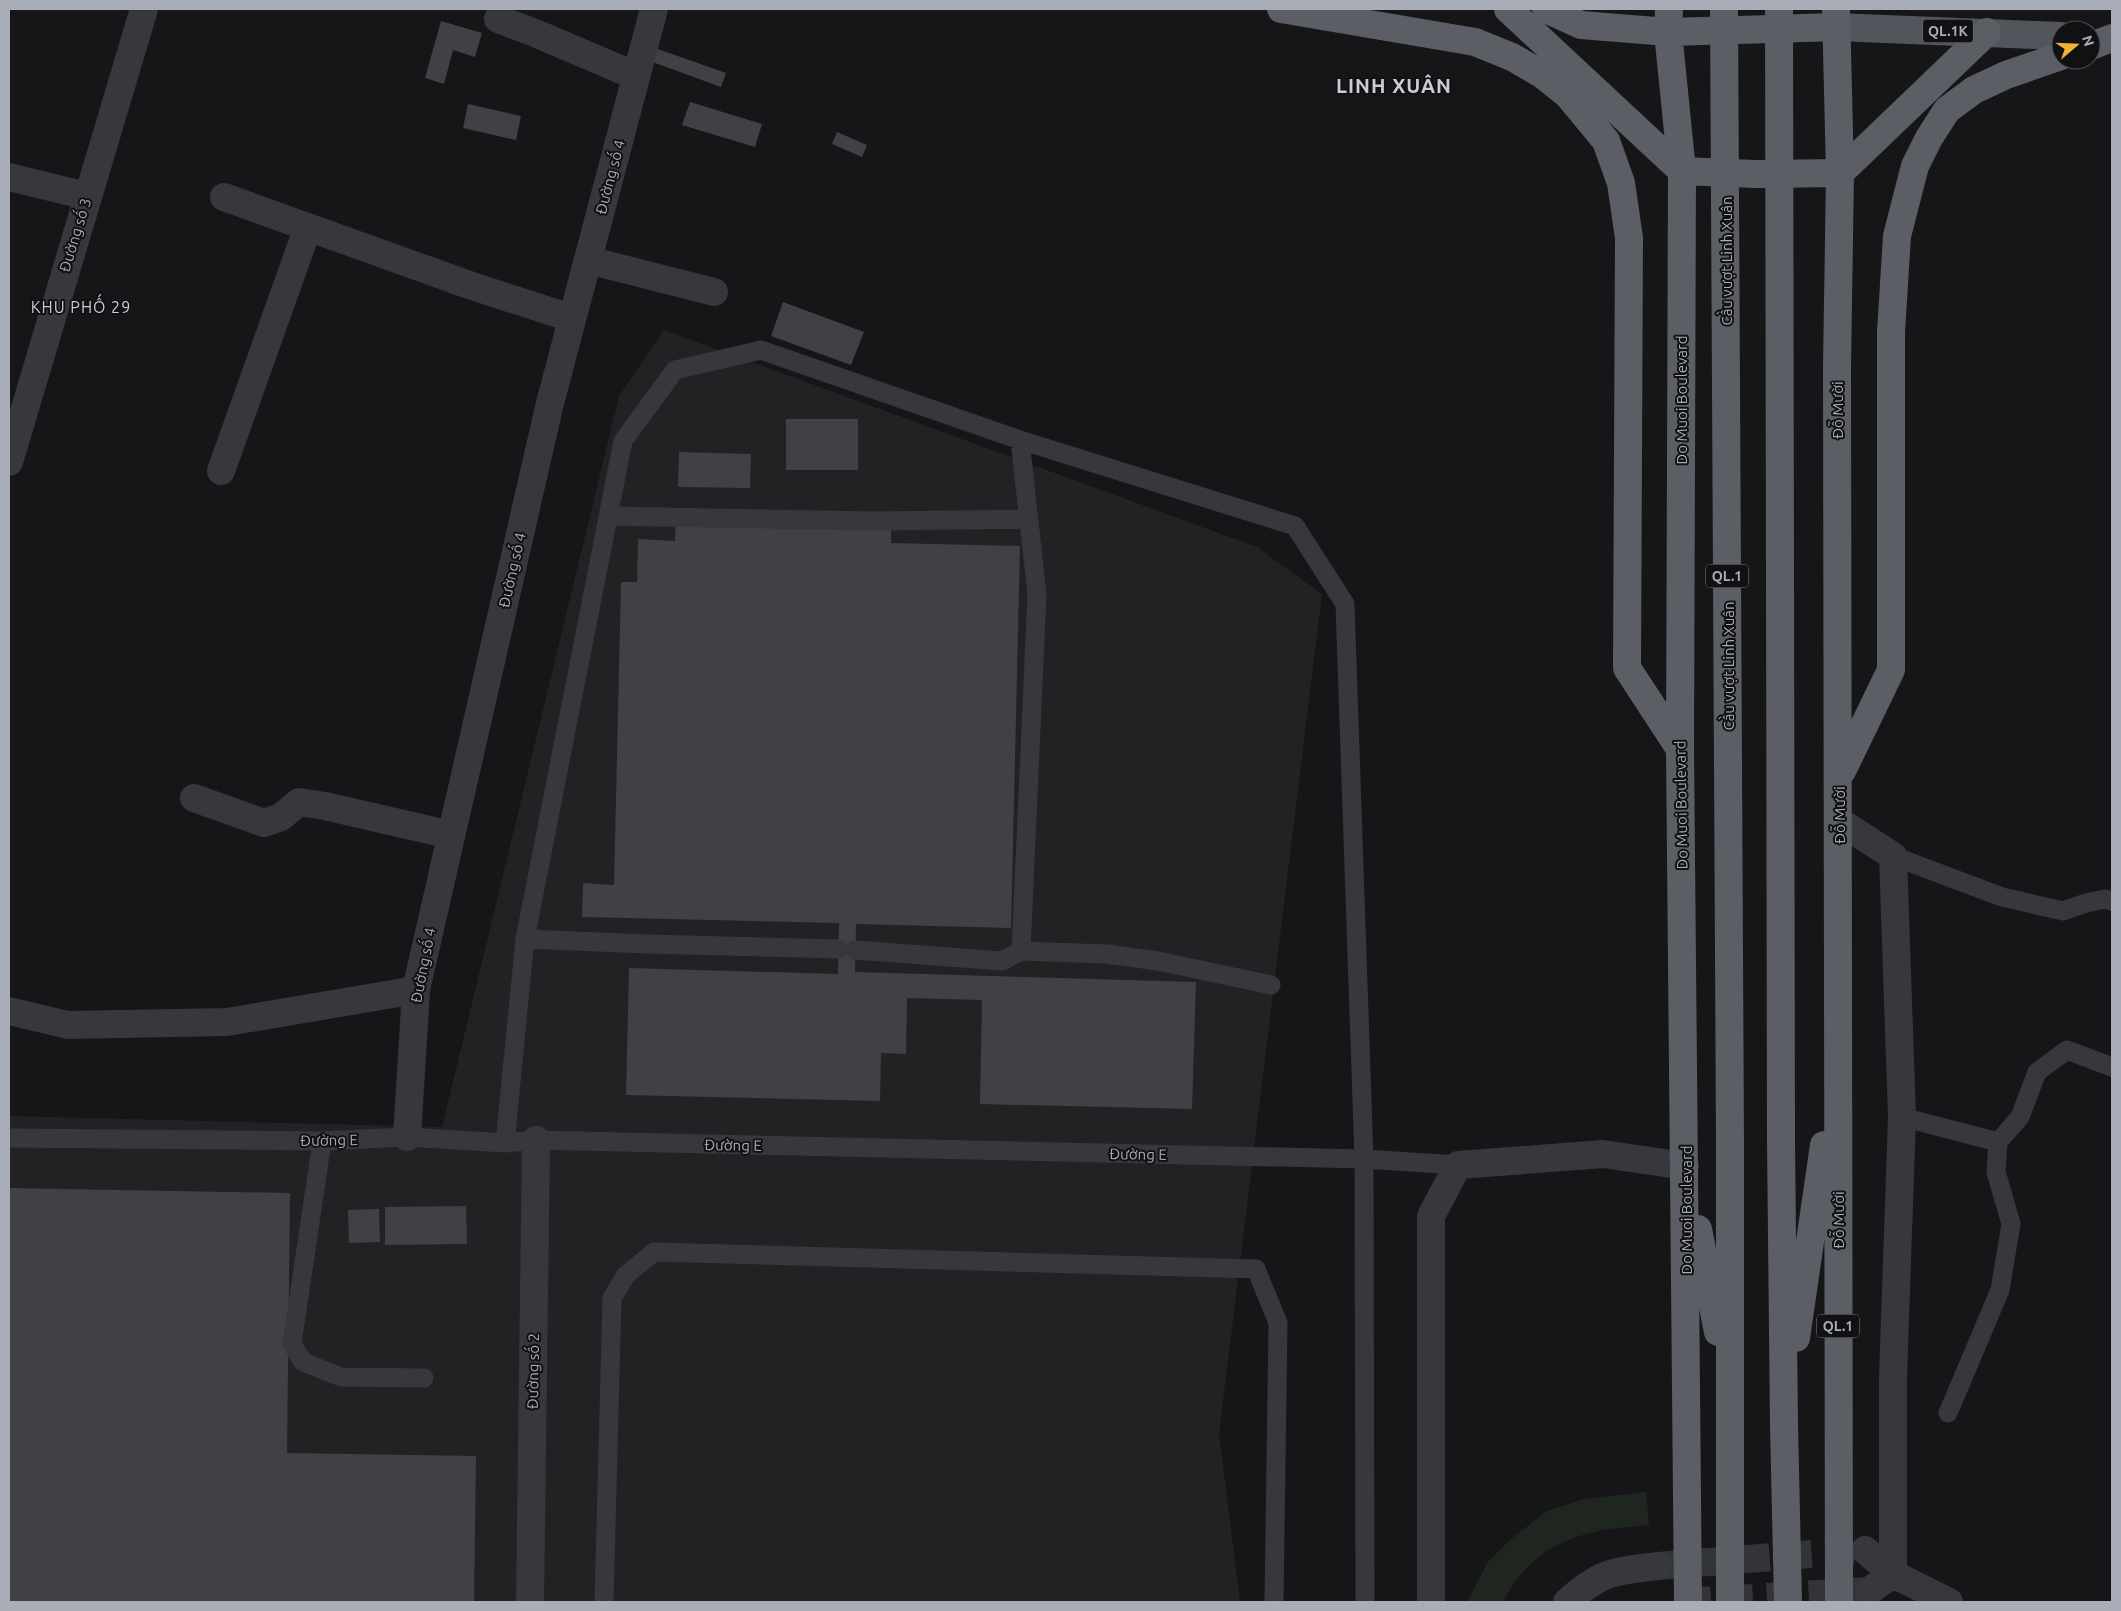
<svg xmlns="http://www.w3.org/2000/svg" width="2121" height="1611" font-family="Ubuntu,sans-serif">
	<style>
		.built { fill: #222225 }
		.green { fill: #1e261f }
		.building { fill: #404145 }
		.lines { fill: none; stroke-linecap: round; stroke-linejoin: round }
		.minor-tunnel { stroke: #333438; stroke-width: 28; stroke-dasharray: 28 14; stroke-linecap: butt }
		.service { stroke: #37383d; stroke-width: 19 }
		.minor { stroke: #37383d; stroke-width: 28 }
		.primary { stroke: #53555c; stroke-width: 28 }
		.trunk { stroke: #5b5e65; stroke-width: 28 }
		.trunk-bridge { stroke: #5b5e65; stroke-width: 28 }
		.labels { text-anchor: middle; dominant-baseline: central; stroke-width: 4; stroke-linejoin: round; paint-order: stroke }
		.shield { fill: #111113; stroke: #7b7e86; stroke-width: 1 }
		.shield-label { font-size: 14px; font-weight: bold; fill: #a8adb8 }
		.street-label { font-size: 15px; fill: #a8adb8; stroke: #111113 }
		.neighbourhood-label { font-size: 16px; letter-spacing: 1px; fill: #c9ccd4; stroke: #111113 }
		.district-label { font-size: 20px; font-weight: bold; letter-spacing: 1px; fill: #c9ccd4; stroke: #111113 }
	</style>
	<rect width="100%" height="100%" fill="#161618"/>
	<path class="built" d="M664 330 1257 547 1322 594 1219 1434 1240 1602H9V1116L442 1127 619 396Z"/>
	<path class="green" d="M1646 1492 1649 1525C1584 1530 1536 1539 1503 1602H1467L1488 1562 1511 1539 1547 1511 1584 1499Z"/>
	<path class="building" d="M441 21 482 33 475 57 453 50 444 84 425 78Z
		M652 47 726 73 721 87 647 60Z
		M690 102 762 124 755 147 682 125Z
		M468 104 521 116 516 140 463 128Z
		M837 132 867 145 862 157 832 144Z
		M783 302 864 332 851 365 771 336Z
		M786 419H858V470H786Z
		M679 452 751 454 750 488 678 487Z
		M676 518 891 524V543L1020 546 1011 928 856 924 855 972 1196 982 1192 1109 980 1104 982 1000 907 998 906 1054 881 1053 880 1101 626 1095 629 968 838 974 839 923 582 917 583 883 614 885 621 582H637L638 539 675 541Z
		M9 1188 290 1193 287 1453 476 1456 474 1602H9Z
		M466 1206 467 1244 385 1245V1207Z
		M379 1209 380 1242 349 1243 348 1210Z"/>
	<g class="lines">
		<path class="minor-tunnel" d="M1658 1566 1864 1550
			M1683 1602 1869 1591"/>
		<path class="service" d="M609 516 874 521 1029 519
			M1893 856 2002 897 2063 911 2086 903 2105 899 2112 901
			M525 939 647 944 839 949
			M855 950 1002 961 1021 951 1037 594 1020 440
			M1021 951 1107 954 1158 961 1271 985
			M1902 1117 1998 1142
			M9 1138 322 1141 407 1137 505 1143 536 1140 1364 1159 1458 1165
			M322 1141 292 1344 303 1362 341 1377 424 1378
			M505 1143 525 939 623 441 675 370 761 350 1020 440 1295 526 1345 604 1364 1159 1365 1602
			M1948 1413 2000 1290 2011 1224 1996 1172 1998 1142 2020 1117 2037 1072 2067 1050 2112 1067
			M604 1602 612 1298 626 1275 654 1252 1256 1269 1278 1323 1274 1602"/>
		<path class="minor" d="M498 19 535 33 636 76
			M9 177 87 196
			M224 197 472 286 571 318
			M588 260 714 292
			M9 462 144 9
			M221 471 308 227
			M194 798 264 823 281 817 299 802 325 806 451 835
			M1839 821 1893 856 1902 1117 1893 1377V1574
			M9 1011 68 1025 227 1022 416 990
			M407 1137 416 990 549 407 654 9
			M1865 1550 1893 1574 1949 1602
			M1869 1591 1893 1574
			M530 1602 536 1140
			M1431 1602V1216L1458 1165 1603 1154 1685 1166
			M1567 1602C1600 1572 1614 1571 1658 1566"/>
		<path class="primary" d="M1836 27 2061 36"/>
		<path class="trunk" d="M1281 9 1475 42 1512 57 1543 75 1568 95 1606 141 1621 183 1629 238 1627 668 1680 749
			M1508 9 1682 171 1755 174 1840 173 1987 32
			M1546 9 1581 25 1668 32 1836 27
			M1669 9 1668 32 1682 171 1680 749 1688 1602
			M1836 9 1840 173 1837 368 1839 1602
			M2091 46 2112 38
			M1842 771 1891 670V332L1897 236 1915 166 1929 138 1947 110 1974 90 2006 75 2061 56
			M1781 1141 1784 1426 1788 1602
			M1730 1142V1602
			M1698 1229 1718 1332
			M1796 1338 1824 1145"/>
		<path class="trunk-bridge" d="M1724 9 1730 1142
			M1779 9 1781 1141"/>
	</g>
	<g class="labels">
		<g class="shield">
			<rect x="1923" y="19.5" width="50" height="23" rx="4"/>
			<rect x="1706" y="564.5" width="42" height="23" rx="4"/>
			<rect x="1817" y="1314.5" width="42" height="23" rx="4"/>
		</g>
		<g class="shield-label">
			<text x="1948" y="31">QL.1K</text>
			<text x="1727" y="576">QL.1</text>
			<text x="1838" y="1326">QL.1</text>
		</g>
		<g class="street-label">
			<text transform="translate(610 177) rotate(-75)">Đường số 4</text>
			<text transform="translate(75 235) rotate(-73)">Đường số 3</text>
			<text transform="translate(1726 261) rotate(-90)">Cầu vượt Linh Xuân</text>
			<text transform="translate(1681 400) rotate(-90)">Do Muoi Boulevard</text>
			<text transform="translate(1837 410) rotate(-90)">Đỗ Mười</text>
			<text transform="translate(512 570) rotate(-77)">Đường số 4</text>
			<text transform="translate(1728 666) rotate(-90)">Cầu vượt Linh Xuân</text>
			<text transform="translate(1681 805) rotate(-91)">Do Muoi Boulevard</text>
			<text transform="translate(1839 815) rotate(-90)">Đỗ Mười</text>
			<text transform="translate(423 965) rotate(-79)">Đường số 4</text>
			<text transform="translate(329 1140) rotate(-1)">Đường E</text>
			<text transform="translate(733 1145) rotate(1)">Đường E</text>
			<text transform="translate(1138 1154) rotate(1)">Đường E</text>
			<text transform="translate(1686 1210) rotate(-90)">Do Muoi Boulevard</text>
			<text transform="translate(1838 1220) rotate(-90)">Đỗ Mười</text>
			<text transform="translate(533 1371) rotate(-89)">Đường số 2</text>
		</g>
		<g class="neighbourhood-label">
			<text x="81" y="307">KHU PHỐ 29</text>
		</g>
		<g class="district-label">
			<text x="1394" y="85">LINH XUÂN</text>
		</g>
	</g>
	<rect width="2121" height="1611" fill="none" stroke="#a8adb8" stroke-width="20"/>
	<g transform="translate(2076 45) rotate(71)"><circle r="24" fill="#111113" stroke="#4d4f55"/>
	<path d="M0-4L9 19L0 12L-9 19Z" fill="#f2b134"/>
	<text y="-8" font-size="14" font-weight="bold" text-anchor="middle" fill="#a8adb8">N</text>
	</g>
</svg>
